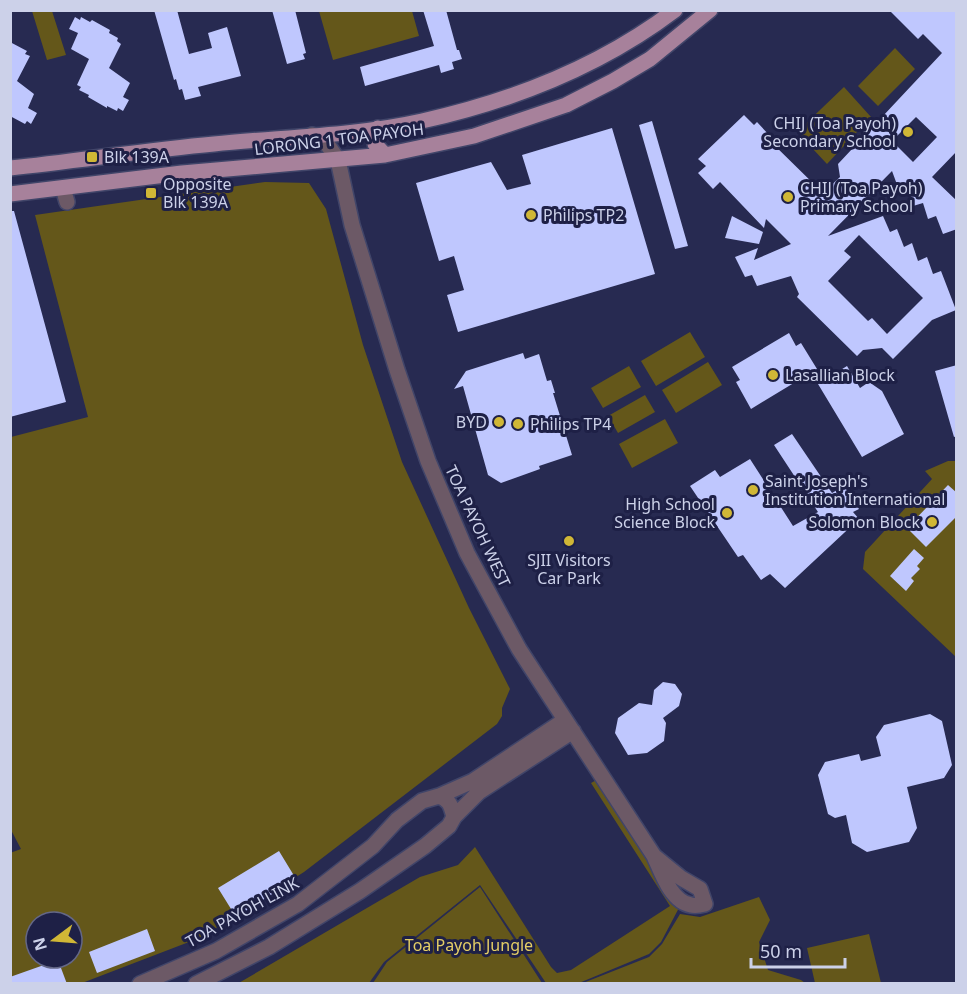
<svg xmlns="http://www.w3.org/2000/svg" width="967" height="994" font-family="'Noto Sans',sans-serif">
	<style>
		.green { fill: #64571a; fill-rule: evenodd }
		.building { fill: #bfc7fe; fill-rule: evenodd }
		.lines { fill: none; stroke-linecap: round; stroke-linejoin: round }
		.minor-casing { stroke: #414569; stroke-width: 18 }
		.major-casing { stroke: #414569; stroke-width: 18 }
		.minor { stroke: #6c5966; stroke-width: 15 }
		.major { stroke: #a7819b; stroke-width: 15 }
		.poi-dot { fill: #d0b736; stroke: #1e2046; stroke-width: 2 }
		.labels { text-anchor: middle; dominant-baseline: central; stroke-width: 6; stroke-linejoin: round; paint-order: stroke }
		.poi-label { font-size: 16px; fill: #ccd1e9; stroke: #1e2046; text-anchor: start }
		.street-label { font-size: 16px; fill: #ccd1e9; stroke: #1e2046 }
		.park-label { font-size: 16px; fill: #e4ce66; stroke: #1e2046 }
	</style>
	<rect width="100%" height="100%" fill="#272a51"/>
	<path class="green" d="M32 11H52L66 55 47 60Z
		M319 11H412L419 36 333 60Z
		M895 48 915 69 878 106 858 86Z
		M844 87 871 117 827 164 797 132Z
		M265 182 309 183 326 209 363 345 402 462 469 608 510 689 502 708V716L497 724 304 872 202 937 82 983H11L10 853 21 849 10 828 11 437 88 417 35 215ZM36 922H72V958H36Z
		M690 332 705 357 656 386 641 361Z
		M708 362 722 385 676 413 662 390Z
		M629 366 641 387 603 408 591 388Z
		M645 395 655 412 618 433 608 416Z
		M665 419 678 443 632 468 619 444Z
		M948 461H956V657L863 569 865 552 932 479 925 471Z
		M600 778 681 904 661 942 649 954 579 983H546L480 885 384 962 369 983 237 984 420 877 458 865 475 847 551 967 557 973 571 970 670 906 591 783Z
		M480 887 542 983H373L387 962Z
		M759 897 770 920 759 942 768 970 801 980 805 983H583L649 957 662 944 680 914 700 917Z
		M869 934 881 983H815L807 948Z"/>
	<path class="building" d="M154 10H177L189 54 212 48 208 33 227 27 241 76 198 87 201 96 185 100 182 89 179 90 176 79 174 80Z
		M272 10H295L306 53 303 54 305 59 287 64Z
		M423 10H446L457 50H459L462 59 452 62 454 69 441 73 439 65 365 86 360 67 434 46Z
		M889 10H957V151L932 177 957 201V229L943 234 936 216 928 219 923 203 913 206 907 187 899 190 892 171 828 236 883 216 890 232 897 229 904 247 912 243 918 261 927 257 933 274 941 271 956 310 932 320 893 359 882 348 863 350 857 356 797 297 799 294 791 276 757 286 752 275 745 277 735 257 758 248 754 260 791 244 766 219 764 228 720 182 713 189 698 173 706 166 698 159 744 115 754 125 757 122 770 136 767 138 823 193 840 177 838 164 942 53 923 34 918 39ZM916 117 937 137 913 162 892 141ZM859 235 923 298 887 334 872 318 868 321 828 281 851 257 844 251Z
		M75 17 80 20 81 17 90 22 92 20 110 30 109 33 118 38 117 41 121 44 109 68 130 83 123 97 129 100 123 111 118 108 117 111 107 106V108L88 97 89 95 79 90 81 87 77 85 89 59 71 49 78 33 69 29Z
		M10 42 27 51 25 54 30 56 17 81 34 94 28 108 37 113 31 124 27 121 25 124 10 116Z
		M652 121 688 246 675 249 639 125Z
		M612 128 655 274 458 332 447 295 464 290 454 256 439 261 416 183 491 162 507 190 531 184 522 155Z
		M10 211H14L66 402 10 417Z
		M732 216 763 232 759 244 725 238Z
		M789 333 796 346 801 343 817 369 751 409 736 382 740 380 732 367Z
		M523 353 525 359 539 354 547 381 551 380 555 393H553L572 455 539 466 540 469 501 483 488 475 463 386 454 389 466 371Z
		M957 365V436L954 437 935 371Z
		M847 366 860 388 869 382 882 391 904 434 862 457 818 384Z
		M792 434 832 493 844 486 859 509 853 512 859 519 785 588 770 574 761 580 743 555 738 557 690 486 715 470 720 477 750 459 793 526 818 512 774 445Z
		M948 485 957 493V516L926 547 907 528Z
		M914 549 924 558 917 566 920 569 911 578 914 581 906 591 890 576Z
		M663 682 675 684 682 694 679 706 663 718 666 723 664 741 647 753 628 755 615 733 618 718 639 703 652 705 654 690Z
		M930 714 942 721 952 765 944 778 907 787 917 828 909 842 867 852 852 843 846 815 835 818 828 814 818 775 825 762 859 754 861 761 881 756 876 737 884 725Z
		M279 851 296 879 236 917 218 888Z
		M147 929 155 951 97 973 89 952Z
		M58 960 67 984H10V977Z"/>
	<g class="lines">
		<defs>
			<path id="minor" d="M312 135 327 144 338 160 352 225 397 370 428 461 467 553 519 649 654 856C661 871 671 902 691 905 695 906 701 905 705 904L700 889 681 878 654 856
				M63 188 67 202
				M439 796 473 781 565 720
				M140 984 216 951 298 904 373 846 397 820 422 801 439 796C450 800 451 806 454 817
				M196 984 269 947 360 891 425 846 449 826 454 817 479 792 573 731"/>
			<path id="major" d="M378 128 375 137V144L385 155
				M10 168C78 161 146 150 214 144 282 137 355 136 422 121 512 101 601 66 675 10
				M10 194 182 173 385 155 474 136 566 105 613 81 650 59 710 10"/>
		</defs>
		<use href="#minor" class="minor-casing"/>
		<use href="#major" class="major-casing"/>
		<use href="#minor" class="minor"/>
		<use href="#major" class="major"/>
	</g>
	<g class="poi-dot">
		<circle cx="908" cy="132" r="6"/>
		<rect x="86" y="151" width="12" height="12" rx="3"/>
		<rect x="145" y="187" width="12" height="12" rx="3"/>
		<circle cx="788" cy="197" r="6"/>
		<circle cx="531" cy="215" r="6"/>
		<circle cx="773" cy="375" r="6"/>
		<circle cx="499" cy="422" r="6"/>
		<circle cx="518" cy="424" r="6"/>
		<circle cx="753" cy="490" r="6"/>
		<circle cx="727" cy="513" r="6"/>
		<circle cx="932" cy="522" r="6"/>
		<circle cx="569" cy="541" r="6"/>
	</g>
	<g class="labels">
		<g class="poi-label">
			<text x="896" y="123" text-anchor="end">CHIJ (Toa Payoh)<tspan x="896" dy="18">Secondary School</tspan></text>
			<text x="104" y="157">Blk 139A</text>
			<text x="163" y="184">Opposite<tspan x="163" dy="18">Blk 139A</tspan></text>
			<text x="800" y="188">CHIJ (Toa Payoh)<tspan x="800" dy="18">Primary School</tspan></text>
			<text x="543" y="215">Philips TP2</text>
			<text x="785" y="375">Lasallian Block</text>
			<text x="487" y="422" text-anchor="end">BYD</text>
			<text x="530" y="424">Philips TP4</text>
			<text x="765" y="481">Saint Joseph's<tspan x="765" dy="18">Institution International</tspan></text>
			<text x="715" y="504" text-anchor="end">High School<tspan x="715" dy="18">Science Block</tspan></text>
			<text x="920" y="522" text-anchor="end">Solomon Block</text>
			<text x="569" y="560" text-anchor="middle">SJII Visitors<tspan x="569" dy="18">Car Park</tspan></text>
		</g>
		<g class="street-label">
			<text transform="translate(339 139) rotate(-7)">LORONG 1 TOA PAYOH</text>
			<text transform="translate(478 526) rotate(65)">TOA PAYOH WEST</text>
			<text transform="translate(242 912) rotate(-29)">TOA PAYOH LINK</text>
		</g>
		<g class="park-label">
			<text x="469" y="945">Toa Payoh Jungle</text>
		</g>
	</g>
	<rect width="967" height="994" fill="none" stroke="#ccd1e9" stroke-width="24"/>
	<g transform="translate(54 940) rotate(254)"><circle r="28" fill="#1e2046" stroke="#646787" stroke-width="1.5"/>
	<path d="M0-4.5L10 22L0 15L-10 22Z" fill="#d0b736"/>
	<text y="-9" font-size="16" font-weight="bold" text-anchor="middle" fill="#ccd1e9">N</text>
	</g>
	<path d="M751 958v9h94v-9" fill="none" stroke="#ccd1e9" stroke-width="3"/>
	<text x="760" y="958" font-size="18" fill="#ccd1e9" stroke="#1e2046" stroke-width="4.5" paint-order="stroke">50 m</text>
</svg>
